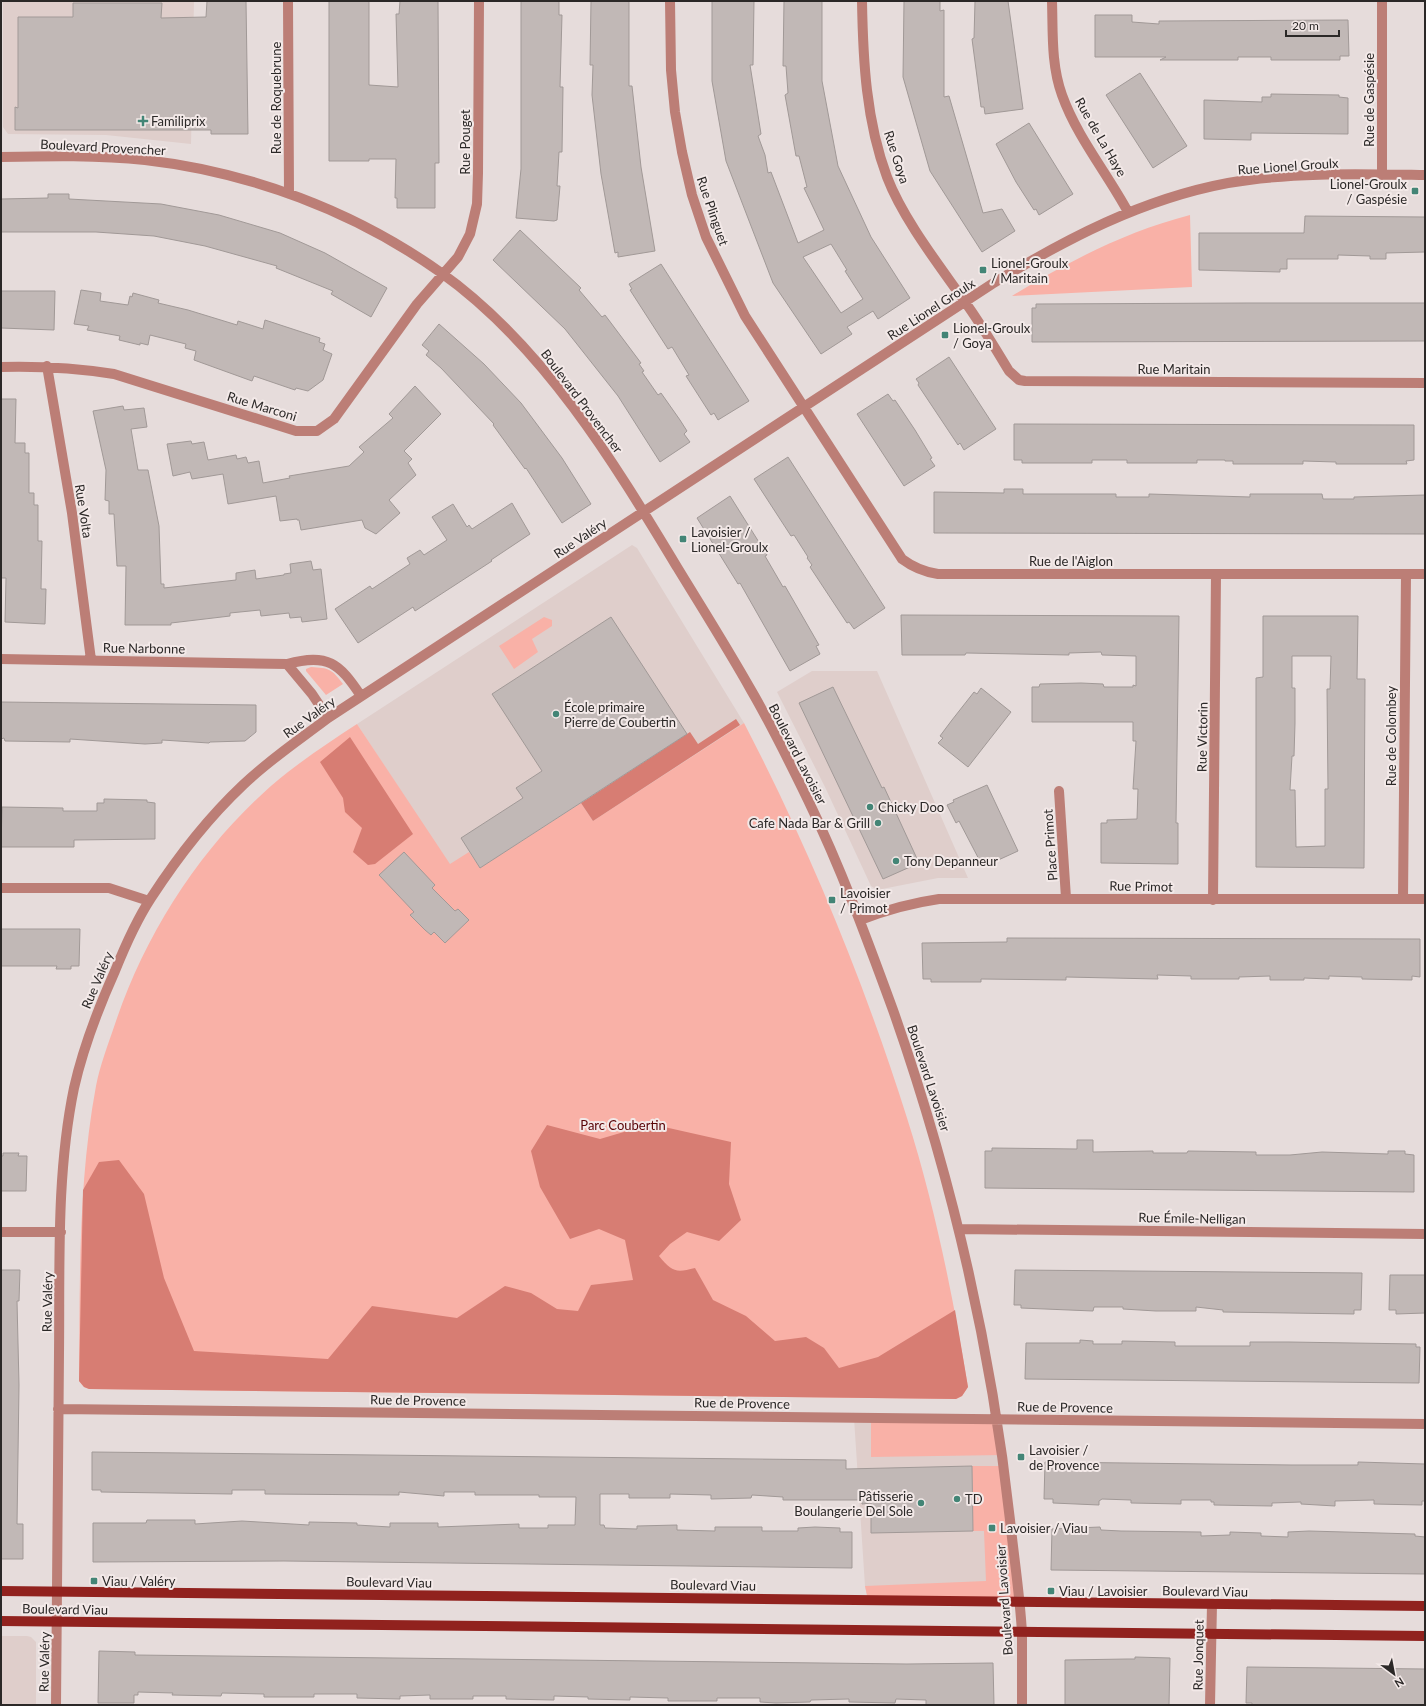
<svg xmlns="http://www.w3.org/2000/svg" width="1426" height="1706" font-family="Lato,sans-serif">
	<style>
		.built { fill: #dfcecb }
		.green { fill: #f9b1a7 }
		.forest { fill: #d77d73 }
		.building { fill: #c1b8b6; stroke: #a19997; fill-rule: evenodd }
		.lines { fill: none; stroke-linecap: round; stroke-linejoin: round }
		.minor { stroke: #bc7e76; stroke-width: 10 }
		.major { stroke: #91221e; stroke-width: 10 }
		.poi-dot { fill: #438576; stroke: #f3e9e8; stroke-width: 1.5 }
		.labels { text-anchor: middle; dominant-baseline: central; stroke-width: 4; stroke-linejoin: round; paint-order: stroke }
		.street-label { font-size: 13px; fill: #2b2827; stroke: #f3e9e8 }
		.poi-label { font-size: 13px; fill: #2b2827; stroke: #f3e9e8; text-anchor: start }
		.park-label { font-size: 13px; fill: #580305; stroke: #f3e9e8 }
	</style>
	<rect width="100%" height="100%" fill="#e6dcdb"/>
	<path class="built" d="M3 1H194L191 144 106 135 8 134 3 127Z
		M632 545 637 548 744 723 472 900 357 724Z
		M812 671H877L968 878H938L877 890 871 886 825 787 777 692Z
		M854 1418 997 1419 1016 1577 868 1600 865 1586Z
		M1 1636H27L31 1637 36 1642V1705H1Z"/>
	<path class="green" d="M1190 215 1192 287 1012 296C1069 261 1125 232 1190 215Z
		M544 617 552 620V626L532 639 538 652 514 669 499 646Z
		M311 667C329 668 332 669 343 684L326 695 306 671V669Z
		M744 723C810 850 864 982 907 1118 935 1206 953 1297 968 1387L962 1396 956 1399 89 1389 84 1387 79 1381C80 1282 78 1183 96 1086 100 1065 108 1045 115 1024 147 928 208 835 288 772 310 755 334 739 357 724L450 864 469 852 480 868 581 803 593 821Z
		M871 1418 997 1419 1003 1455 871 1457Z
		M972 1466H1004L1019 1601 868 1600 865 1586 986 1581 984 1531H973Z"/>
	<path class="forest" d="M736 719 740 725 593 821 581 803 690 732 698 744Z
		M350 737 413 834 375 864 368 865 353 852 362 828 345 812 343 798 320 762Z
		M651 1124 731 1142 729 1184 741 1220 719 1241 687 1232 670 1244 659 1256C672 1272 676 1273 695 1268L713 1300 746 1316 775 1341 806 1337 824 1348 839 1368 878 1357 955 1310 968 1387 962 1396 956 1399 89 1389 84 1387 79 1381 83 1190 99 1162 119 1160 144 1194 164 1278 194 1351 328 1359 372 1306 457 1318 505 1286 531 1293 557 1309 578 1311 591 1285 633 1280 625 1240 599 1229 570 1239 540 1187 531 1151 547 1125 600 1139Z"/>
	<path class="building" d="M207 1H246L248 134H211V130H15V107L18 108V17H73V3H162L161 18 206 17Z
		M329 1H369V85L398 87 396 14H399L400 1H438L439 163H435V208H397V198H395L396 159H369V161H329Z
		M521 1H559V15H562L560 87H563L562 152H559L557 186H560L557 220 554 221 516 218 521 169Z
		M591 1H629V86H632L641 167 655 251 618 257V252L615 253 601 174 592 95 593 65H590Z
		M712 1H754L753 65H750L761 134 758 136 765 155 768 173 771 172 798 243 824 230 804 188 807 187 799 156H796L785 95 788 93 786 66H783L784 1H822V81L838 166 871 237 910 298 878 319 873 311 847 327 852 334 821 354 773 283 726 161 712 81ZM831 244 847 270 845 271 863 299 841 313 803 257Z
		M904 1H940V11L944 10V97L949 96 983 213 1002 209 1015 231 982 252 930 171 903 77Z
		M975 1H1008L1023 109 985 114 984 107H981L972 39 974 38Z
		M1095 15H1132V22L1159 24V21L1348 20 1349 56H1340V60H1271V57H1238V60H1160L1166 57H1095Z
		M1140 73 1187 146 1153 168 1106 95Z
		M1271 94 1339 95V97L1348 98V134L1251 133V140L1204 139V100L1262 102V97H1271Z
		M1029 123 1073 194 1039 215 1036 209 1034 210 1016 182 996 144Z
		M48 194H69V199L161 204 219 215 280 233 325 253 387 288 371 317 331 294 333 291 276 268 277 266 205 246 154 236 96 232H1V199L48 198Z
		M1305 216 1425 217V252L1386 253V259H1370V256L1338 255V259H1287V269H1280V272L1199 270V233H1304Z
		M520 230 581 288 579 290 602 317 605 315 641 363 639 364 644 371 642 372 658 395 661 393 680 420 687 431 684 434 690 442 660 462 618 396 565 329 493 260Z
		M661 264 749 401 718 420 714 413 711 415 686 376 689 375 672 347 668 349 630 290 632 289 629 284Z
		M81 290 101 293 100 301 128 305 130 296 132 297 133 293 159 300 158 303 188 310 237 325 238 321 263 329 265 320 320 338 319 342 325 344 323 350 332 354 323 380 308 391 296 388 295 390 254 376 252 381 194 360 196 351 185 348 186 344 150 335 148 345 140 343V345L119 340 120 336 87 330 89 326 74 324Z
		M1 291H55L54 330 1 328Z
		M1246 303H1425V341L1032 342V308H1036V304Z
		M439 324 484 364 521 403 562 458 591 504 562 523 526 468 525 469 493 425 494 424 441 368 426 355 429 351 422 345Z
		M949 357 996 429 964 450 960 443 958 445 918 385 919 383 916 379Z
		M415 386 441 414 404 451 412 459 408 463 416 475 389 500 400 513 376 534 365 528 362 520 301 530 299 520H297V519L280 521 276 496 228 504 223 474 192 479 190 472 173 476 167 444 191 441 192 444 204 442 208 460 236 455 237 459 246 457 248 463 259 461 263 483 290 478 289 476 349 466 364 452 359 447 393 418 389 414Z
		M888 394 893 401 895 400 915 430 932 458 930 459 935 466 904 486 857 414Z
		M1 399H16L15 443H25V453H29V493H34V505H38V541H42L41 589H46L45 624 5 622 6 578H1Z
		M123 406 124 410 144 408 147 427 131 429 138 470H148L159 526 161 584H164V588L236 580V573L255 570 256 579 284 575V574L291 573 290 564 311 561 313 570 321 569 327 619 302 622 301 617 290 618 289 613 261 616 260 610 230 613V616L171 623V625H125L126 566H117L114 514H109V501L105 500 106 470 93 411Z
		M1014 424 1414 425V460L1406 461 1407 464H1336V462L1303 461V464H1233V461H1225V460H1197V463H1127V460H1092V463H1022V460H1014Z
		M788 457 885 608 854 629 849 622 847 623 810 567 812 565 807 558 808 557 794 535 791 536 754 479Z
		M1004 489H1023V494H1116V497H1149V494L1250 497V494H1322L1323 499H1354V497L1425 495V534L934 533V492L1004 493Z
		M730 496 767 555 765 556 783 587 785 586 819 645 816 646 820 654 790 671 740 583 738 584 697 518Z
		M512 503 530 534 491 560 492 561 415 611 413 607 358 643 335 609 370 586 372 589 410 564 407 558 420 550 424 555 447 540 432 517 453 504 467 527 469 525 472 529Z
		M901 615 1179 616 1176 823H1178V864L1101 863V823H1107V820L1137 819 1138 789H1133L1136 741H1133V722H1032V687H1039L1040 684 1081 683 1103 684 1104 687H1133V685L1136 686V656L1102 655 1101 652 1069 653V655L966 653 965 655H902Z
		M1263 616H1358L1357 679H1365L1364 868 1256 867V678L1263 677ZM1292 656H1331L1330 689H1327L1328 789H1325V846L1296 847 1295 790H1290L1292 756H1294L1295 723V688H1292Z
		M611 617 687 734 480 868 461 838 523 798 516 788 542 771 492 694Z
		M833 687 882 788 884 787 919 863 883 879 799 703Z
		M981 688 1011 712 968 767 938 743 943 738 940 736 952 720 974 692 977 694Z
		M1 702 256 705V732L245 741 210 742 209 743 162 740V743L145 744 70 739V742L5 741 4 738 1 739Z
		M987 785 1018 851 983 867 959 821 956 823 947 805 954 802 953 800Z
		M104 799 147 800V802L155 803V839L74 840V847H1L2 807 63 808V811H97V803H104Z
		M404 852 435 885 432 888 455 911 458 909 469 920 445 943 434 932 431 935 425 930 410 915 414 912 379 875Z
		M1 929H80L79 966H71V969H56L57 966H1Z
		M1007 938 1420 939V977L1412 976V980L1362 979V977L1329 976V979L1304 978V980H1270V976L1239 977V979H1191V976L1157 975 1158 979 1066 977V980L981 979V982H931V979H923L922 943 1007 942Z
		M1077 1140H1093V1152L1153 1151V1153H1187L1188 1151 1256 1152V1155H1290L1322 1152 1388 1154V1151H1405V1154L1414 1155V1192L985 1188V1151H992V1148L1077 1149Z
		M3 1153H19L18 1156H27L26 1191H1V1156H3Z
		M1 1270H20L19 1301H17L19 1385 17 1524H23V1559H1Z
		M1015 1270 1362 1273 1361 1310H1354V1314L1223 1312V1310L1196 1307V1311H1156L1123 1309V1307H1094L1093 1311 1021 1308V1305H1014Z
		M1390 1275H1425V1313L1396 1314V1310H1389Z
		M1080 1340 1093 1341V1344H1122V1341L1175 1342V1346H1250V1342H1289L1416 1344V1347H1420L1419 1383 1025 1379 1026 1343H1080Z
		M92 1452 846 1460V1469L972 1466 973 1531 871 1533V1503L862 1504V1500H783V1497L752 1495 751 1498 711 1499V1495L670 1494V1498H629V1494H600V1525H604L605 1528 637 1529V1526L677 1525V1530L715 1531V1527H762V1531H798V1528L815 1527 840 1528V1532H852V1568L284 1561 93 1562V1523H146L147 1520H195V1524L242 1521 309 1525V1522L357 1523V1525L390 1527V1523H438V1527L519 1524V1528H548V1525H575L576 1497H539V1495H475V1492H444V1496L399 1492V1495L265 1494V1490H232V1494L101 1492V1490H92Z
		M1045 1462 1292 1465H1358V1462L1425 1464V1501H1422V1505L1374 1504V1500L1335 1501V1506L1301 1504V1502L1272 1503V1506L1214 1505V1502H1211V1500H1181V1504L1131 1503V1500L1102 1499 1099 1501V1505L1053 1503V1499H1044Z
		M1100 1527 1101 1530 1121 1531 1201 1532V1536L1230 1535V1532L1261 1533V1536L1288 1537V1532L1309 1531 1415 1534V1536L1425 1537V1574L1051 1570 1052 1529Z
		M99 1651 135 1652V1655L907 1664 993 1663 994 1705H926V1700L896 1699 895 1703 849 1702V1699L811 1700 810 1702 776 1703 760 1702V1698H717V1701H668V1698L630 1697V1700L588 1699V1697L554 1696V1700L506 1699V1696H473V1699H430V1695L400 1696V1699L357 1698V1694H314V1697H264V1694L222 1693 221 1696 172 1695 173 1693 138 1692V1695H134V1703H98Z
		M1135 1657 1170 1658 1169 1705H1065V1660L1127 1659H1135Z
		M1247 1667 1425 1669V1705H1252V1703H1246Z"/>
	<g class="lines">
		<path class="minor" d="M288 1 289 194
			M670 1 671 70 675 112 682 152 692 195 706 237 745 316 902 559C914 568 924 572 938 574H1425
			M862 1C863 60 866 121 887 177 903 219 939 265 965 302 981 324 995 348 1009 371L1019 380 1025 381 1425 383
			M1052 1C1053 32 1051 65 1062 95 1077 137 1107 173 1128 212
			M1 157C49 156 98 155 145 160 250 172 354 211 440 272 543 345 613 461 677 567 702 608 728 649 751 690 772 726 790 763 808 800 841 868 867 939 893 1010 951 1175 991 1346 1010 1520 1014 1558 1020 1596 1022 1633 1022 1657 1022 1681 1022 1705
			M1382 175V1
			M47 366 72 513 91 660
			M1 367C39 366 76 368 114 374L296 431H317L334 419 417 304 458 257 470 234 477 204 478 173 479 1
			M1 659 287 664C328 653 339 663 361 696
			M287 664 312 694 328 718
			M1059 791 1066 898
			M1 888H109L149 901
			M1403 899 1406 574
			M1213 900 1216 574
			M860 920C886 910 911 903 939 899H1425
			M959 1229 1425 1234
			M1 1232H61
			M58 1409 1425 1424
			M56 1705C58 1588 57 1470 59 1353 60 1266 56 1175 74 1088 83 1048 98 1009 115 971 125 946 136 921 151 898 177 858 208 818 243 785 269 760 299 740 328 718L992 284C1066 239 1142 199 1228 183 1292 172 1360 174 1425 175
			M1210 1705 1212 1604"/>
		<path class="major" d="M1 1591 1425 1606
			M1 1621 1425 1636"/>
	</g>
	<g class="poi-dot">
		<path d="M141 115h4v4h4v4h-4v4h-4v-4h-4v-4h4z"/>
		<rect x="1411" y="187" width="8" height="8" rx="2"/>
		<rect x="979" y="266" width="8" height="8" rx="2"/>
		<rect x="941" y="331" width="8" height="8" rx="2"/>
		<rect x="679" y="535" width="8" height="8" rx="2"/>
		<circle cx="556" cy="714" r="4"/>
		<circle cx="870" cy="807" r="4"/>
		<circle cx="878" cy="823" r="4"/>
		<circle cx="896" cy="861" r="4"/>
		<rect x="828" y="896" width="8" height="8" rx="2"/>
		<rect x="1017" y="1453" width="8" height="8" rx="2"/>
		<circle cx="957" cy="1499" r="4"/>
		<circle cx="921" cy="1503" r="4"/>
		<rect x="988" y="1524" width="8" height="8" rx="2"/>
		<rect x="90" y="1577" width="8" height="8" rx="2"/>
		<rect x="1047" y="1587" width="8" height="8" rx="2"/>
	</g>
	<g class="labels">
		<g class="street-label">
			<text transform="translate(276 98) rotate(-90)">Rue de Roquebrune</text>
			<text transform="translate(1369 100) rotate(-90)">Rue de Gaspésie</text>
			<text transform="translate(1101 137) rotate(60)">Rue de La Haye</text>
			<text transform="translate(465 142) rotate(-90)">Rue Pouget</text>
			<text transform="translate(103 147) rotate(3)">Boulevard Provencher</text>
			<text transform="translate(897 157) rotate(72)">Rue Goya</text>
			<text transform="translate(1288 166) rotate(-4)">Rue Lionel Groulx</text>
			<text transform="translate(713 211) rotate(71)">Rue Plinguet</text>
			<text transform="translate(931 309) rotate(-33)">Rue Lionel Groulx</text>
			<text x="1174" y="369">Rue Maritain</text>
			<text transform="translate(582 401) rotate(53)">Boulevard Provencher</text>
			<text transform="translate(262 406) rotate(17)">Rue Marconi</text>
			<text transform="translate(84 511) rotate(81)">Rue Volta</text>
			<text transform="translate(580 538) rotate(-34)">Rue Valéry</text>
			<text x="1071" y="561">Rue de l'Aiglon</text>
			<text transform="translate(144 648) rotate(1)">Rue Narbonne</text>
			<text transform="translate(309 717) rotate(-36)">Rue Valéry</text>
			<text transform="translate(1391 736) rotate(-90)">Rue de Colombey</text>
			<text transform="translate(1202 737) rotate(-89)">Rue Victorin</text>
			<text transform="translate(798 754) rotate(63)">Boulevard Lavoisier</text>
			<text transform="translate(1050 845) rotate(-94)">Place Primot</text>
			<text transform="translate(1141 886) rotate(1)">Rue Primot</text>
			<text transform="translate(97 980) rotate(-67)">Rue Valéry</text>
			<text transform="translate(929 1078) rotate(72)">Boulevard Lavoisier</text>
			<text transform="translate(1192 1218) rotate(1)">Rue Émile-Nelligan</text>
			<text transform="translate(47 1302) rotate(-89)">Rue Valéry</text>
			<text transform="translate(418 1400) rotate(1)">Rue de Provence</text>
			<text transform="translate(742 1403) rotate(1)">Rue de Provence</text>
			<text transform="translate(1065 1407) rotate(1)">Rue de Provence</text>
			<text transform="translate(389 1582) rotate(1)">Boulevard Viau</text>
			<text transform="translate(713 1585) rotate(1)">Boulevard Viau</text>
			<text transform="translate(1205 1591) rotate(1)">Boulevard Viau</text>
			<text transform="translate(1004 1600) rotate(-94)">Boulevard Lavoisier</text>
			<text transform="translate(65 1609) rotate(1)">Boulevard Viau</text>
			<text transform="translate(1198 1655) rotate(-89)">Rue Jonquet</text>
			<text transform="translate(44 1662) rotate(-89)">Rue Valéry</text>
		</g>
		<g class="poi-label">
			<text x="151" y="121">Familiprix</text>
			<text x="1407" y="184" text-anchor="end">Lionel-Groulx<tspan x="1407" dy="15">/ Gaspésie</tspan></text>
			<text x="991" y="263">Lionel-Groulx<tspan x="991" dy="15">/ Maritain</tspan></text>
			<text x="953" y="328">Lionel-Groulx<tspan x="953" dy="15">/ Goya</tspan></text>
			<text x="691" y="532">Lavoisier /<tspan x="691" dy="15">Lionel-Groulx</tspan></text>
			<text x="564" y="707">École primaire<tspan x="564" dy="15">Pierre de Coubertin</tspan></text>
			<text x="878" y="807">Chicky Doo</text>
			<text x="870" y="823" text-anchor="end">Cafe Nada Bar &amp; Grill</text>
			<text x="904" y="861">Tony Depanneur</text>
			<text x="840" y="893">Lavoisier<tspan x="840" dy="15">/ Primot</tspan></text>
			<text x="1029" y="1450">Lavoisier /<tspan x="1029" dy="15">de Provence</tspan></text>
			<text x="913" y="1496" text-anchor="end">Pâtisserie<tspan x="913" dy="15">Boulangerie Del Sole</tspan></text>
			<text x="965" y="1499">TD</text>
			<text x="1000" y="1528">Lavoisier / Viau</text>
			<text x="102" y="1581">Viau / Valéry</text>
			<text x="1059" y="1591">Viau / Lavoisier</text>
		</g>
		<g class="park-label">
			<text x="623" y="1125">Parc Coubertin</text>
		</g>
	</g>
	<rect width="1426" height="1706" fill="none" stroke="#2b2827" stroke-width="4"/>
	<g transform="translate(1394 1674) rotate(148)" stroke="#f3e9e8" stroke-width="3" paint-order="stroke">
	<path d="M0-3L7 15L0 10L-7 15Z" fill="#2b2827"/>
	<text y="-6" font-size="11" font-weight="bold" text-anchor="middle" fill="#2b2827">N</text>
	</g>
	<path d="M1286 30v6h53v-6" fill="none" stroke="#2b2827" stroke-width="2"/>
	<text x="1292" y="30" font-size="12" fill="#2b2827" stroke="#f3e9e8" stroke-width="3" paint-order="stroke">20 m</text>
</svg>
